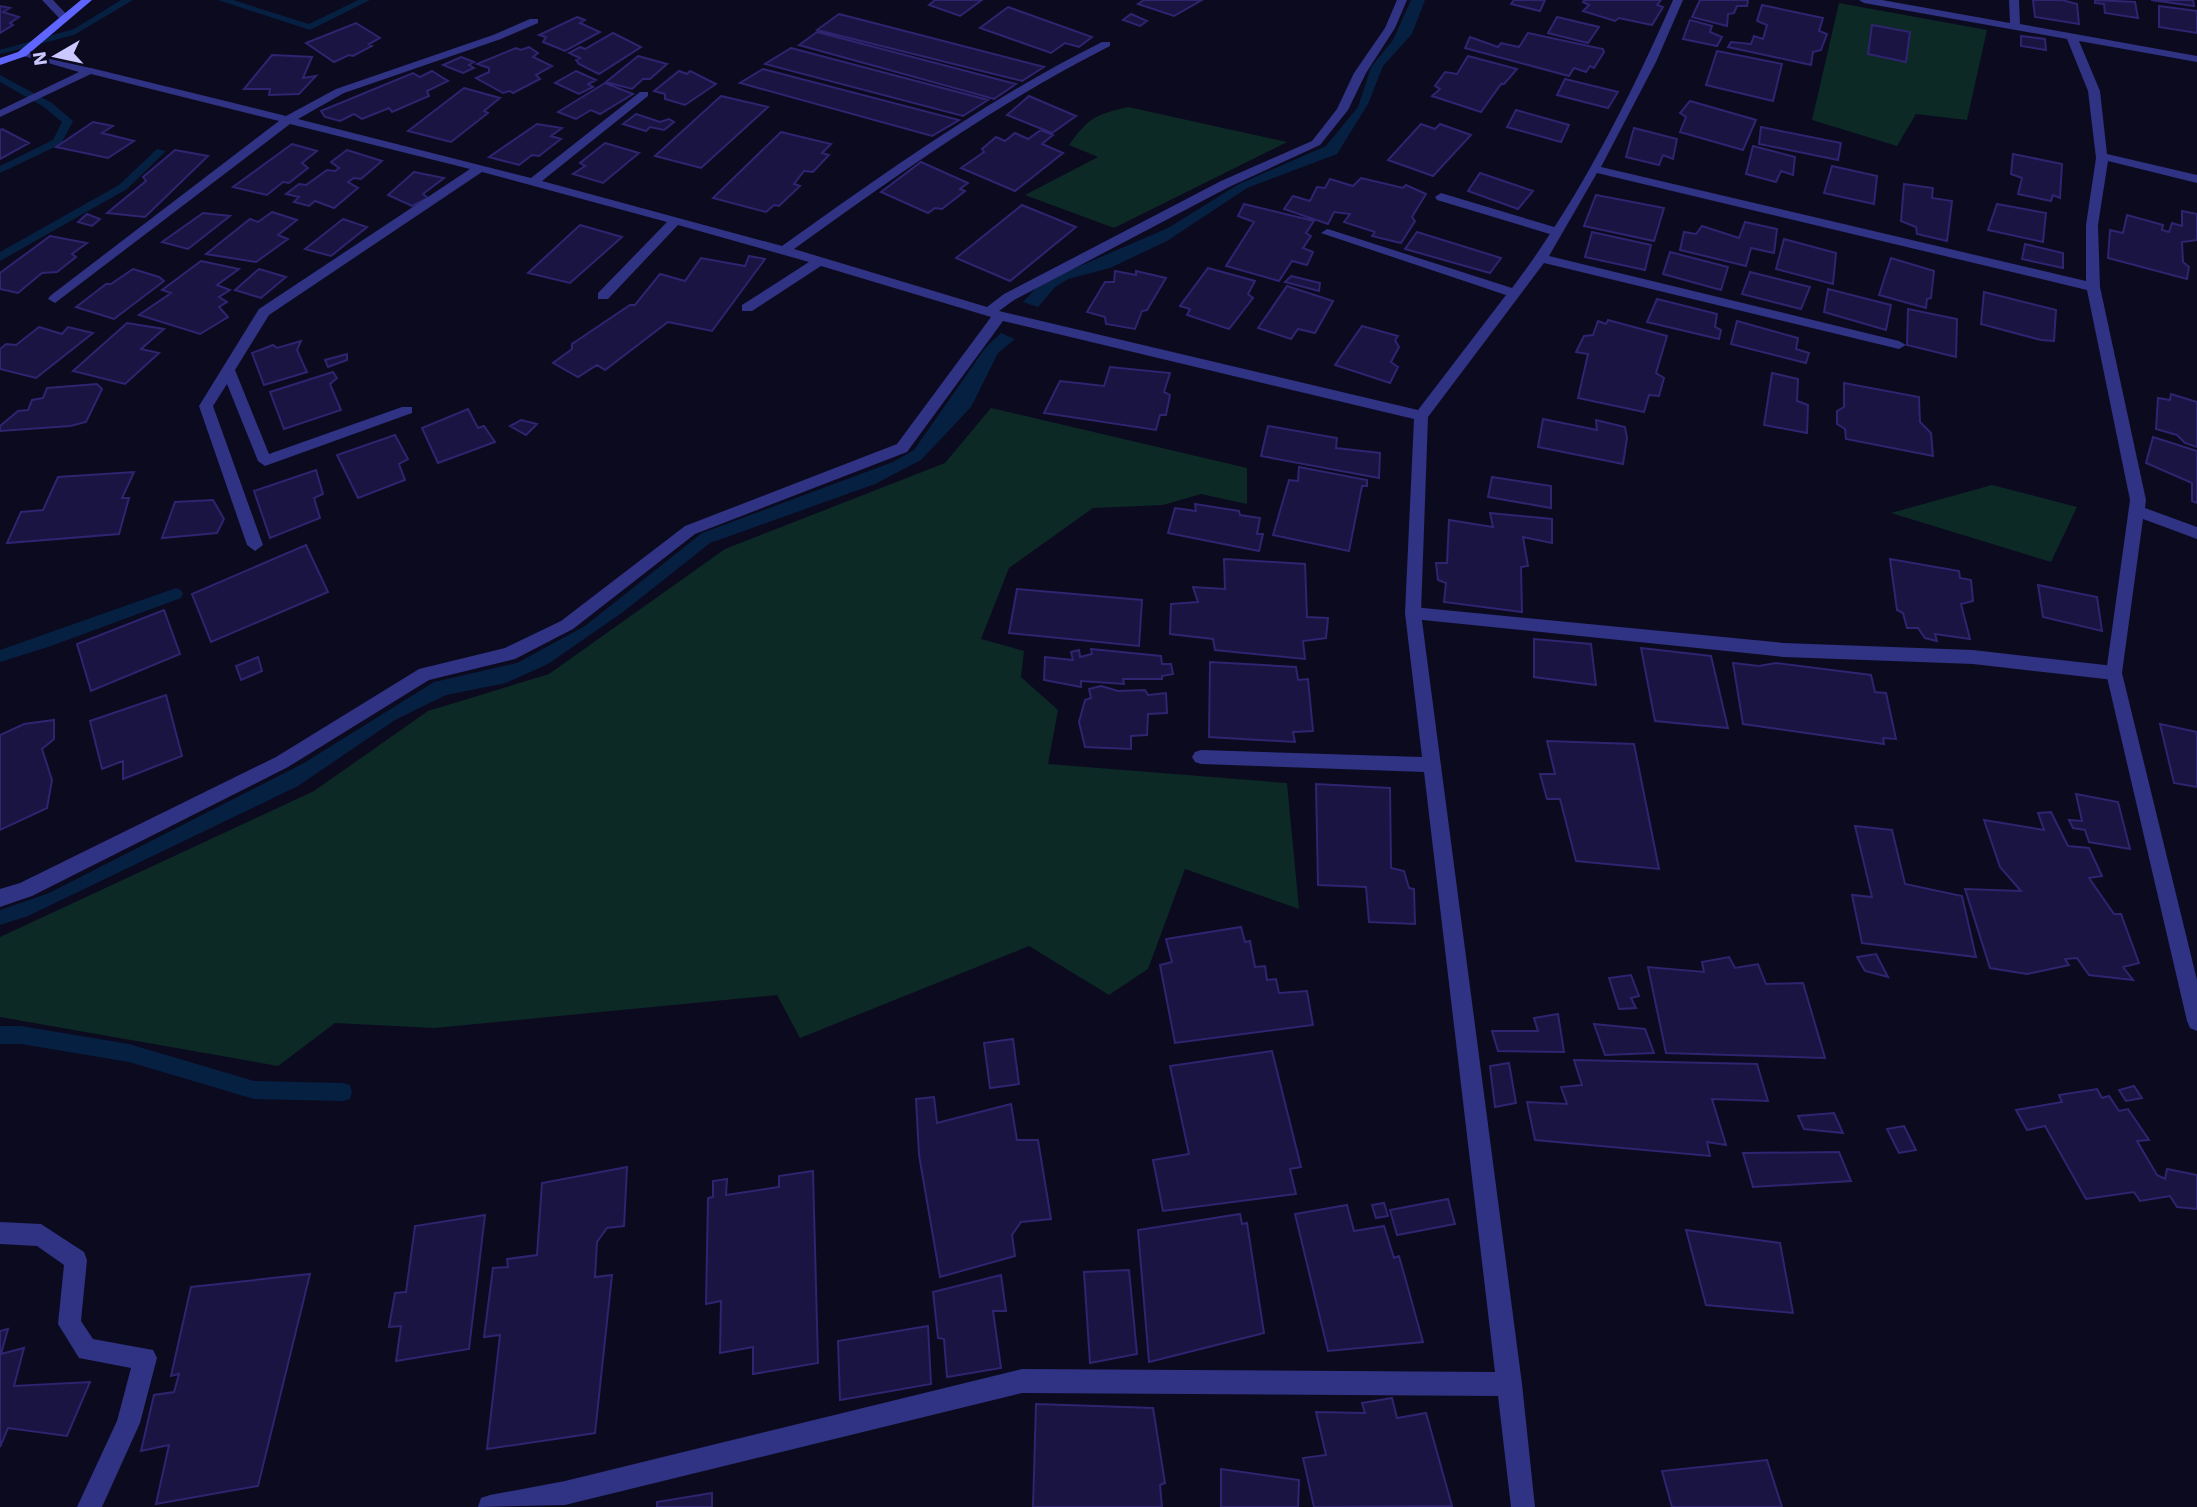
<svg xmlns="http://www.w3.org/2000/svg" width="2197" height="1507" font-family="'Work Sans',sans-serif">
	<style>
		.green { fill: #0c2926 }
		.water { fill: #062042 }
		.lines { fill: none; stroke-linecap: round; stroke-linejoin: round }
		.stream { fill: #062042; fill-rule: evenodd }
		.building { fill: #1a1442; stroke: #2e2470; stroke-width: 2 }
		.lane { fill: #303283; fill-rule: evenodd }
		.street { fill: #303283; fill-rule: evenodd }
		.secondary { fill: #5f65ff; fill-rule: evenodd }
	</style>
	<rect width="100%" height="100%" fill="#0c0a1f"/>
	<path class="green" d="M1839 3 1987 30 1967 120 1916 114 1897 146 1812 120Z
		M1128 107 1287 142 1114 228 1025 195 1098 157 1069 145C1089 117 1095 115 1128 107Z
		M991 408 1247 468V504L1201 494 1163 505 1093 508 1009 568 981 639 1024 651 1021 677 1058 710 1048 764 1287 783 1299 909 1185 869 1148 969 1109 995 1029 946 800 1038 777 995 434 1028 335 1023 278 1066 0 1017V937L314 791 428 711 549 674 725 549 945 463Z
		M1992 485 2077 507 2051 562 1891 513Z"/>
	<path class="water" d="M121 0H133L74 35 0 54V50L74 29Z
		M1411 0H1425L1412 34 1383 66 1368 104 1337 154 1247 188 1167 241 1110 268 1068 279 1055 287 1038 307 1023 302 1036 288 1052 278 1168 228 1239 184 1326 146 1358 107 1371 67 1393 40Z
		M1001 333 1015 339 998 353 971 407 921 460 875 484 710 543 623 612 548 664 506 683 446 695 395 720 298 786 28 916 0 925V910L49 893 304 763 434 682 517 663 585 626 702 533 893 462 914 450 986 347Z"/>
	<g class="lines">
		<path class="stream" d="M218 0H233L309 24 358 0H370L310 30Z
			M0 75 52 103 73 121 61 144 0 173V166L53 140 62 122 44 107 0 82Z
			M157 149 166 151 127 189 0 261V252L119 185Z
			M176 588 181 590 183 594 181 598 51 646 0 662V650Z
			M0 1026H21L129 1044 254 1081 343 1083 350 1085 352 1092 350 1099 343 1101 254 1099 129 1062 21 1044H0Z"/>
	</g>
	<path class="building" d="M935 0H982L960 16 929 5Z
		M1144 0H1202L1174 16 1138 4Z
		M1514 0H1545L1540 11 1511 4Z
		M1585 0H1661L1657 5 1663 7 1652 25 1619 18 1615 21 1583 11 1589 5 1583 2Z
		M1700 0H1748L1747 6H1737L1734 13 1728 14 1727 26 1692 17Z
		M2033 0H2062L2077 4 2079 24 2035 17Z
		M2095 0 2135 2 2138 18 2105 13 2104 4 2095 3Z
		M2151 0H2193L2194 6Z
		M1762 5 1823 18 1819 31 1827 34 1821 50 1813 52 1811 65 1728 47 1731 42 1751 44 1754 36 1763 39 1767 25 1757 21Z
		M0 6 10 8 3 12 19 17 10 23 13 25 0 33Z
		M2159 6 2197 11V33L2159 27Z
		M1008 7 1092 37 1079 47 1065 43 1051 53 980 28Z
		M839 14 1044 67 1022 81 817 30Z
		M1131 14 1147 21 1140 26 1123 20Z
		M577 17 585 20 580 23 600 32 565 51 543 42 546 37 539 35Z
		M1557 17 1599 27 1588 43 1548 33Z
		M1690 20 1712 26 1710 32 1722 37 1717 46 1683 39Z
		M356 23 380 38 369 44 372 46 353 56 349 55 334 62 306 43Z
		M1872 25 1910 32 1906 62 1868 54Z
		M817 32 1016 84 994 99 799 45Z
		M613 33 641 47 599 74 579 64 576 60 580 58 569 53 580 47 585 49Z
		M1528 33 1603 49 1604 52 1594 68 1590 66 1586 72 1574 68 1569 76 1465 48 1470 37 1498 47 1501 43 1519 47Z
		M2021 36 2045 39 2046 50 2021 46Z
		M529 47 538 53 533 57 552 66 536 75 540 79 513 93 510 91 503 93 476 78 489 72V68L477 64 516 48 521 50Z
		M791 48 988 100 963 116 765 64Z
		M1717 51 1782 64 1773 101 1706 85Z
		M272 55 312 57 303 78 316 76 299 94 269 95 270 89H244Z
		M638 56 667 64 650 79H643L632 89 606 82Z
		M1468 56 1517 69 1504 84H1501L1481 112 1432 96 1440 89 1435 86 1445 72 1457 74Z
		M461 57 474 62 469 65 474 68 463 73 443 65Z
		M763 69 959 120 932 136 740 83Z
		M432 71 448 81 427 91 429 96 392 112 389 108 362 119 354 114 340 121 325 117 321 111 413 73 420 77Z
		M576 71 596 80 588 84 593 87 579 94 555 83Z
		M679 71 687 74 690 71 716 84 685 105 665 99V94L654 91Z
		M1565 79 1618 92 1608 108 1557 95Z
		M605 83 633 94 600 114 591 110 576 119 558 112Z
		M464 88 500 98 484 111 488 113 451 142 408 131Z
		M721 96 768 107 701 168 655 156Z
		M1029 96 1076 116 1052 133 1007 115Z
		M1690 101 1756 120 1743 150 1680 132 1686 117 1680 113Z
		M1516 110 1569 125 1561 142 1507 127Z
		M636 114 660 122 669 119 674 122 664 130 650 127 646 131 623 124Z
		M93 122 113 126 102 133 134 141 108 158 56 147Z
		M537 124 562 128 551 136 561 139 539 156 532 155 519 165 489 157Z
		M1421 124 1435 129 1440 124 1471 135 1433 176 1388 160Z
		M1761 127 1841 143 1838 160 1759 144Z
		M1634 128 1677 139 1673 159 1663 155 1659 165 1626 157Z
		M2 129 29 143 0 159V130Z
		M1041 130 1053 135 1042 144 1063 153 1015 191 961 168 984 152 982 149 996 137 1005 141 1015 133 1028 139Z
		M781 132 831 144 822 153 829 155 813 172 804 171 794 184 800 186 779 206 774 205 766 212 713 198Z
		M605 143 639 153 603 183 573 174 585 166 580 163Z
		M292 144 317 151 302 163 308 168 289 183 283 182 267 195 233 187Z
		M1753 146 1795 157 1793 175 1781 171 1776 182 1746 174Z
		M175 150 208 156 145 217 107 213 146 181 143 177Z
		M347 150 382 161 361 179 354 178 348 182 358 188 334 208 315 201 309 206 294 202 299 197 286 194 299 184 306 185 327 170 335 171 339 168 331 162Z
		M2013 154 2062 164 2060 198 2053 195 2051 201 2018 194 2022 178 2011 174Z
		M921 162 968 183 960 189 965 191 942 209 935 208 928 213 881 192Z
		M1832 166 1877 176 1874 204 1824 193Z
		M414 172 444 178 423 194 428 198 412 206 388 195Z
		M1480 173 1533 191 1518 209 1468 191Z
		M1361 178 1403 188 1406 185 1426 194 1412 217 1415 221 1401 243 1372 236 1375 232 1344 222 1350 214 1334 212 1328 224 1284 209 1293 196 1310 201 1317 187 1325 188 1330 179 1353 186Z
		M1904 184 1933 188 1932 198 1952 201 1947 241 1917 234 1916 227 1901 221Z
		M1596 195 1664 208 1654 241 1584 226Z
		M1244 204 1314 221 1306 233 1311 236 1303 248 1313 252 1307 265 1292 261 1279 281 1226 266 1254 222 1238 216Z
		M1997 204 2046 213 2043 242 1988 230Z
		M1022 205 1076 227 1010 281 956 258Z
		M2182 211 2197 214V240L2182 242 2183 262 2189 267 2187 279 2108 258 2110 230 2123 233 2127 215 2163 225 2162 230 2169 232 2172 223 2182 226Z
		M272 212 297 220 278 235 288 239 256 262 206 254 250 219 258 222Z
		M203 213 230 216 188 249 162 242Z
		M87 214 100 219 92 226 78 222Z
		M343 219 367 227 331 256 305 249Z
		M1745 222 1777 229 1774 253 1751 248 1746 266 1680 250 1684 232 1696 234 1702 226 1739 238Z
		M580 225 622 237 570 283 528 273Z
		M1417 232 1501 258 1490 273 1405 249Z
		M1592 232 1651 245 1645 270 1585 257Z
		M50 236 87 243 72 254 76 257 57 272 42 273 18 293 0 289V273Z
		M1784 239 1836 253 1833 284 1776 269Z
		M2025 244 2063 253V268L2022 259Z
		M1670 252 1728 267 1721 290 1663 274Z
		M749 256 765 259 712 331 668 322 605 370 597 365 578 377 553 363 572 349V344L630 305H635L660 274 685 281 701 258 745 266Z
		M1891 258 1934 271 1931 298 1927 299 1926 308 1879 295Z
		M201 261 239 269 217 285 230 290 219 297 227 302 219 307 228 317 200 334 139 315 171 293 162 290Z
		M1208 268 1255 281 1248 294 1253 298 1229 329 1187 315 1190 309 1180 306Z
		M133 269 159 277 164 281 114 319 76 307 106 284H111Z
		M259 269 286 277 261 298 235 290Z
		M1115 271 1136 275V271L1166 278 1147 310 1142 311 1135 329 1106 324 1105 317 1087 312 1105 282H1114Z
		M1750 272 1810 287 1801 309 1742 294Z
		M1291 276 1320 283 1319 291 1285 282Z
		M1287 286 1333 301 1315 333 1298 329 1291 339 1258 328Z
		M1828 289 1891 305 1886 330 1824 312Z
		M1984 292 2056 310 2054 341 2041 340 1981 324Z
		M1657 299 1717 314 1715 327 1721 330 1719 339 1647 322Z
		M1908 309 1957 319 1956 357 1907 345Z
		M1608 320 1667 336 1656 373 1664 378 1659 396 1649 395 1644 412 1578 398 1588 354 1576 352 1584 336 1593 335 1598 321 1606 324Z
		M1737 321 1798 338 1796 349 1809 353 1806 363 1731 344Z
		M127 323 164 329 141 349 159 353 125 384 73 371Z
		M1362 326 1398 336 1395 340 1399 347 1391 362 1398 367 1390 383 1335 365Z
		M39 327 62 334 68 327 93 333 36 378 0 369V349L6 344 16 345Z
		M301 341 297 350 307 372 264 385 252 353 273 345 277 348Z
		M347 354V360L328 367 325 360Z
		M1110 367 1170 373 1164 392 1170 395 1166 415H1160L1156 430 1044 413 1060 381 1104 386Z
		M333 372 337 378 330 384 341 410 284 429 270 392Z
		M1772 373 1798 379 1797 401 1808 405 1807 433 1764 425Z
		M1844 383 1919 397 1920 422 1931 433 1933 456 1846 439 1845 429 1837 424V411L1844 407Z
		M97 384 102 389 86 422 70 426 0 431V426L18 411 28 410 32 400 43 398 47 388Z
		M2171 394 2197 402V447L2185 443 2177 435 2156 429 2158 398 2170 400Z
		M468 409 478 428 484 426 495 442 438 463 422 428Z
		M1543 419 1597 430 1596 420 1625 427 1627 438 1623 464 1538 447Z
		M521 420 537 424 526 435 510 426Z
		M1268 426 1337 438 1336 448 1380 453 1379 478 1261 456Z
		M395 435 408 459 399 464 405 480 358 498 337 455Z
		M2153 437 2197 451V503L2192 501V483L2146 463Z
		M1299 467 1367 480V486H1362L1349 551 1273 535 1289 480 1298 481Z
		M316 470 323 494 314 498 320 518 270 538 254 491Z
		M134 472 122 498H129L119 534 7 543 21 512 43 510 58 477Z
		M1492 477 1551 486V508L1488 497Z
		M213 500 224 519 217 533 162 538 175 502Z
		M1195 504 1239 511 1240 515 1260 518 1257 534H1263L1259 551 1168 533 1175 508 1196 511Z
		M1490 513 1552 519V543L1523 537 1528 566 1521 567 1522 612 1444 602 1446 583 1438 580 1436 563H1447L1449 520 1493 527Z
		M306 545 328 592 211 642 192 594Z
		M1224 559 1305 564 1307 617 1328 618 1326 638 1303 641 1305 659 1215 650 1213 639 1170 634 1171 604 1198 602 1193 587 1225 589Z
		M1890 559 1959 571 1960 578 1971 580 1973 601 1961 604 1970 639 1935 634 1937 641 1925 638 1918 628H1907L1903 613 1897 610Z
		M2038 585 2097 597 2102 631 2043 617Z
		M1017 589 1142 600 1139 646 1009 633Z
		M164 610 180 654 91 691 77 644Z
		M1534 639 1591 644 1596 685 1534 677Z
		M1641 648 1711 656 1728 728 1655 721Z
		M1091 649 1161 656 1162 664H1171L1173 674 1162 676V679H1123L1124 684 1081 681V687L1044 680 1045 657 1073 660 1071 652 1079 650 1080 657 1092 654Z
		M258 657 262 671 241 680 236 666Z
		M1210 662 1296 667 1298 680 1308 679 1313 731 1293 732 1295 742 1209 737Z
		M1733 663 1759 666 1776 663 1871 675 1875 692 1886 693 1896 739 1883 738 1884 744 1743 724Z
		M1101 686 1118 691 1145 690 1148 695 1166 693 1167 713 1148 714 1147 735 1131 736V749L1085 747 1079 722 1085 700 1091 698 1089 689Z
		M166 695 182 756 123 779V761L102 769 90 721Z
		M54 720V739L42 749 52 780 47 808 0 830V735L24 724Z
		M2160 724 2197 732V787L2174 783Z
		M1547 741 1634 744 1659 869 1576 861 1560 799H1547L1540 774H1555Z
		M1316 784 1390 788 1391 868 1404 871 1409 888 1414 889 1415 924 1369 922 1366 887 1318 885Z
		M2076 794 2118 802 2130 849 2089 842 2085 830 2073 828 2069 820 2082 821Z
		M2051 812 2068 846 2089 848 2102 876 2089 878 2114 914H2121L2139 963 2123 967 2133 980 2089 975 2077 958 2065 959 2069 965 2027 974 1990 968 1965 889 2021 891 2000 867 1984 820 2044 830 2038 813Z
		M1855 826 1892 830 1905 884 1962 896 1976 957 1862 943 1852 895 1872 897Z
		M1241 927 1245 942 1250 941 1255 967 1265 966 1267 980 1276 979 1279 993 1307 991 1313 1025 1175 1043 1160 965 1172 962 1166 939Z
		M1876 954 1888 977 1865 971 1857 957Z
		M1729 957 1735 968 1758 964 1766 984 1803 983 1825 1058 1666 1053 1648 967 1704 972 1702 962Z
		M1631 975 1639 996 1631 998 1636 1008 1619 1009 1609 978Z
		M1558 1014 1564 1052 1498 1051 1492 1031H1538L1534 1018Z
		M1594 1024 1645 1029 1654 1053 1605 1055Z
		M1013 1039 1019 1084 990 1088 984 1043Z
		M1272 1051 1301 1167 1290 1169 1296 1194 1163 1211 1153 1160 1189 1154 1170 1066Z
		M1574 1060 1757 1064 1768 1101 1712 1099 1726 1145 1707 1142 1710 1156 1535 1140 1527 1102 1567 1104 1561 1087 1582 1085Z
		M1509 1063 1516 1103 1495 1107 1490 1066Z
		M2134 1086 2142 1098 2126 1101 2119 1090Z
		M2097 1089 2102 1098 2109 1096 2119 1111 2128 1109 2149 1140 2137 1141 2157 1175 2165 1179 2167 1169 2197 1175V1209L2177 1207 2170 1196 2140 1201 2134 1192 2086 1199 2045 1126 2027 1130 2016 1110 2062 1102 2059 1095Z
		M934 1097 937 1123 1011 1104 1017 1140H1038L1051 1219 1021 1222 1012 1235 1015 1256 940 1277 919 1155 916 1099Z
		M1834 1113 1843 1133 1804 1129 1798 1116Z
		M1904 1126 1916 1150 1899 1153 1887 1129Z
		M1839 1152 1851 1181 1753 1187 1743 1153Z
		M627 1167 624 1226 607 1228 597 1242 595 1277 612 1275 595 1433 487 1449 500 1335 484 1337 493 1268 508 1267 507 1259 537 1255 542 1183Z
		M813 1171 818 1363 753 1374V1347L720 1353 721 1301 706 1304 708 1198 713 1197V1181L727 1179 726 1195 779 1187V1176Z
		M1448 1199 1455 1224 1397 1235 1390 1210Z
		M1384 1203 1388 1216 1376 1218 1372 1205Z
		M1347 1205 1354 1231 1384 1226 1394 1258 1399 1256 1423 1342 1328 1351 1295 1214Z
		M1240 1214 1242 1224 1247 1223 1264 1333 1149 1362 1138 1230Z
		M485 1215 469 1349 396 1361 401 1326 389 1327 395 1293 406 1292 415 1226Z
		M1686 1230 1780 1243 1793 1313 1706 1305Z
		M1129 1270 1137 1354 1090 1363 1084 1272Z
		M310 1274 258 1486 156 1504 169 1445 141 1451 154 1395 174 1392 179 1374 171 1376 191 1287Z
		M1001 1275 1006 1311H993L1001 1368 947 1377 944 1339 938 1338 933 1292Z
		M928 1326 931 1384 840 1400 838 1341Z
		M8 1329 1 1354 24 1348 14 1386 90 1382 67 1436 8 1428 0 1447V1331Z
		M1392 1398 1397 1418 1426 1413 1452 1506 1314 1507 1303 1458 1326 1455 1316 1412 1365 1413 1362 1403Z
		M1036 1404 1153 1408 1165 1483 1160 1485 1162 1507H1033Z
		M1767 1460 1782 1507H1672L1662 1471Z
		M1221 1469 1299 1480 1298 1507H1221Z
		M712 1493V1507H657V1502Z"/>
	<g class="lines">
		<path class="lane" d="M1441 193 1561 229 1563 232 1557 236 1553 235 1437 200 1435 197Z
			M1413 607 1784 643 1973 650 2114 666 2120 668 2122 673 2120 678 2114 680 1973 664 1784 657 1413 619 1405 613Z"/>
		<path class="street" d="M42 0H53L70 18 61 20Z
			M1397 0H1407L1395 28 1366 73 1348 110 1320 145 1229 187 1014 300 999 311 1418 410 1506 295 1321 233 1327 229 1331 230 1512 288C1578 201 1629 100 1673 0H1683L1656 62 1601 167 2086 281V225L2096 158 2088 91 2067 39 1864 3 1859 0H1882L2010 23 2009 0H2019L2020 24 2197 56V62L2079 41 2100 91 2107 154 2197 175V183L2108 161 2098 225 2100 287 2146 500 2145 508 2197 527V539L2143 519 2122 673 2197 980V1031L2190 1028 2187 1021 2106 673 2130 500 2087 290 1597 173 1549 256 1899 341 1906 345 1899 349 1544 263 1428 417 1421 613 1522 1384 1535 1507H1511L1498 1396 1022 1393 565 1505 478 1507 481 1498 490 1495 565 1481 1022 1369 1495 1372 1424 772 1201 764 1195 762 1192 757 1195 752 1201 750 1422 757 1405 613 1414 419 1003 321 907 452 695 534 573 629 515 659 429 680 288 767 32 896 0 907V889L20 883 276 757 419 669 505 648 561 621 685 526 897 444 991 317 821 266 752 311H742V305L809 262 678 225 608 299H598V293L667 222 482 172 269 315 235 370 269 454 402 407H412V413L265 466 258 461 227 384 213 406 263 545 255 551 247 545 199 406 259 309 470 169 290 124 55 303 48 299 50 296 279 121 91 74 0 117V110L79 72 17 54 22 51 286 116 336 89 493 35 530 19H538V23L501 39 344 93 298 119 531 178 640 92H648V96L542 181 782 246C886 172 988 99 1102 42H1110V46C997 103 896 176 794 249L987 307 1004 294 1221 181 1312 141 1337 109 1354 73 1385 28Z
			M0 1222 41 1224 84 1252 87 1260 81 1321 93 1339 153 1350 157 1358 140 1423 102 1507H77L117 1421 131 1368 79 1358 58 1324 64 1265 37 1246 0 1244Z"/>
		<path class="secondary" d="M81 0H92L26 56 0 65V58L18 52Z"/>
	</g>
	<g transform="translate(56 56) rotate(261)" stroke="#0c0a1f" stroke-width="5" paint-order="stroke">
	<path d="M0-5L12 26L0 18L-12 26Z" fill="#cbc8ff"/>
	<text y="-10" font-size="19" font-weight="bold" text-anchor="middle" fill="#cbc8ff">N</text>
	</g>
</svg>
